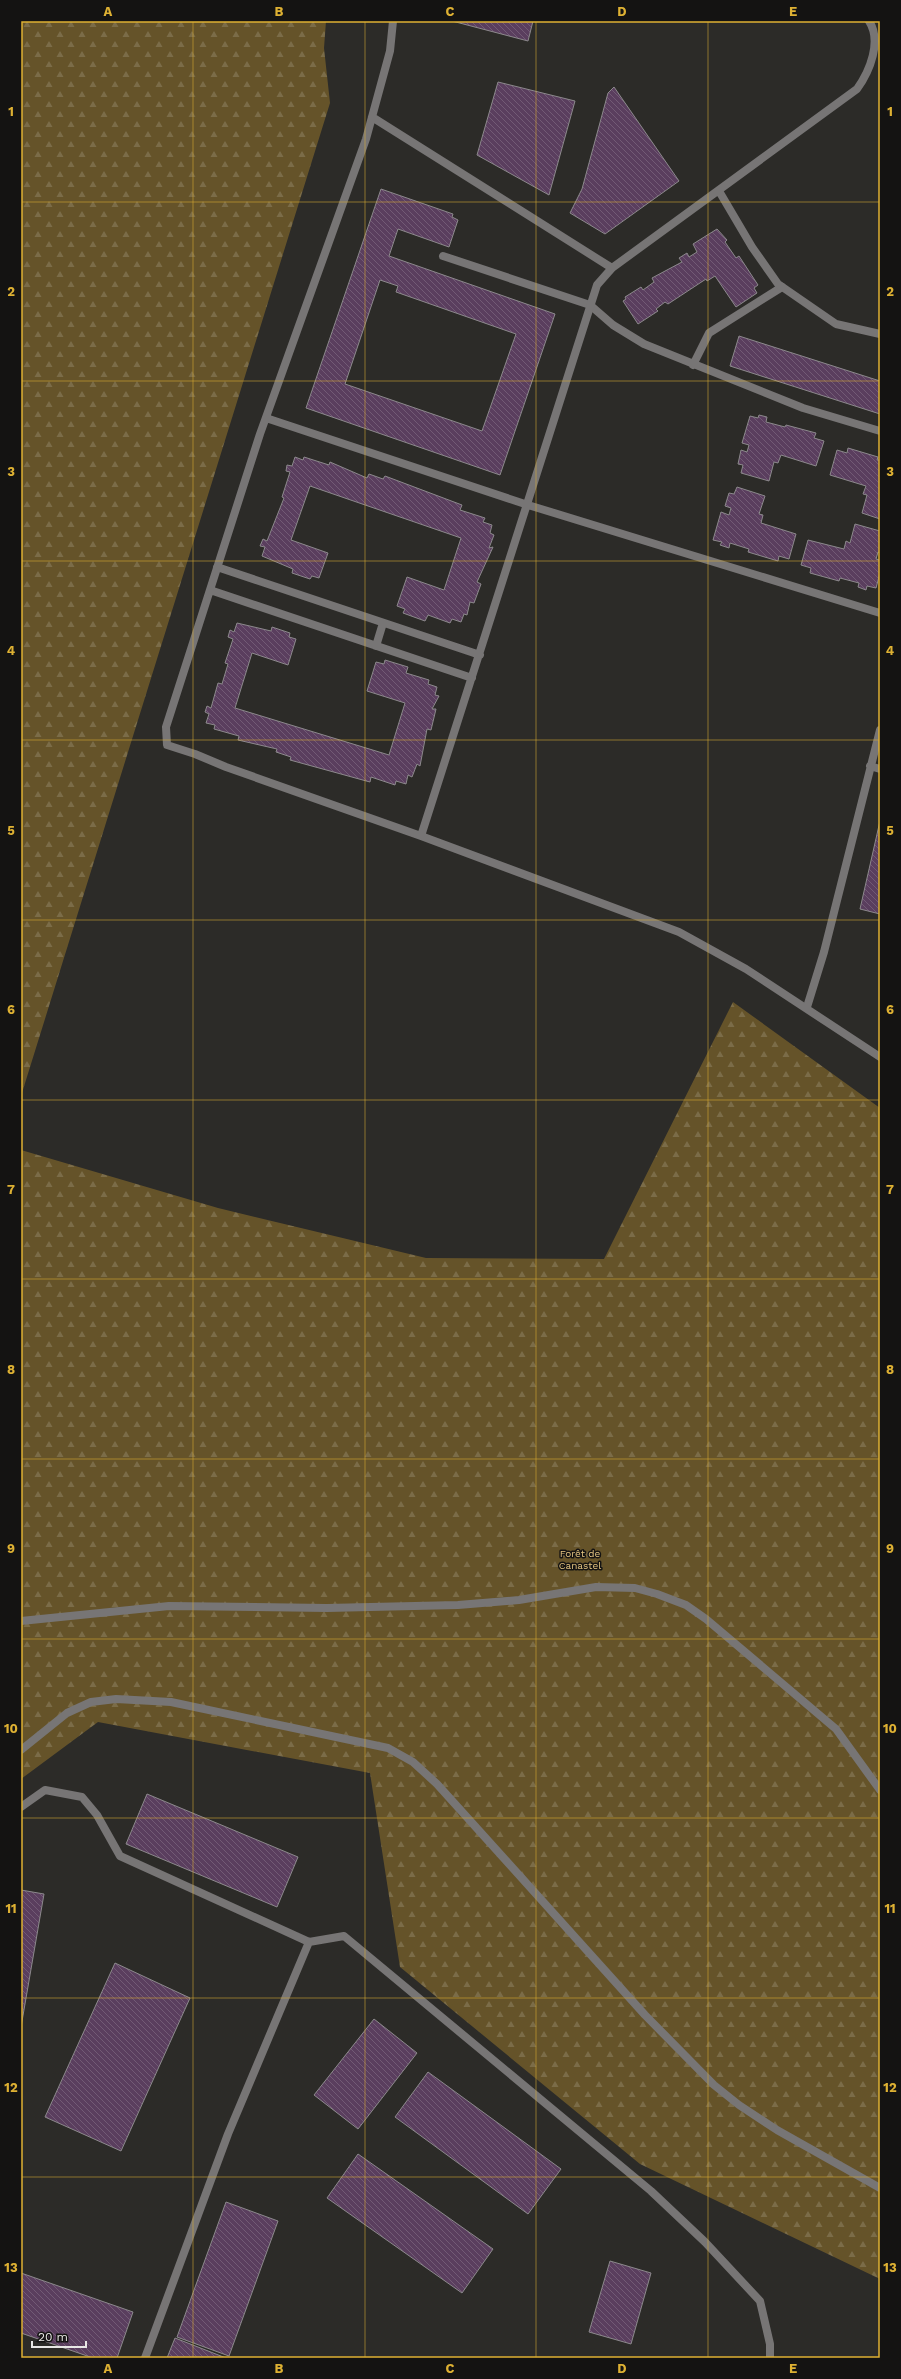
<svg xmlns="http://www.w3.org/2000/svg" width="901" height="2379" font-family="'Work Sans',sans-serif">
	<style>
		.forest { fill: url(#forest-firs) }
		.building { fill: url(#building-back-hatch); stroke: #8c898c; fill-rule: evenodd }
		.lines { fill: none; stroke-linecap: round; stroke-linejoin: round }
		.lane { stroke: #777575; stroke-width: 8 }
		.street { stroke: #777575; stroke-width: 8 }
		.grid { fill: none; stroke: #deb133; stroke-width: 1; stroke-opacity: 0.55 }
		.labels { text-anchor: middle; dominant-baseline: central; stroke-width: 3; stroke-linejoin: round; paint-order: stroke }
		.park-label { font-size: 10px; fill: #e4c581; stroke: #141312 }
		.neatline { fill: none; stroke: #deb133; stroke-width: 1.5 }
		.grid-label { font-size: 13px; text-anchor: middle; font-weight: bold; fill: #deb133 }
	</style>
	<defs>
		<pattern id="forest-firs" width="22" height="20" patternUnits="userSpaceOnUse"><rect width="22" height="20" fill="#655329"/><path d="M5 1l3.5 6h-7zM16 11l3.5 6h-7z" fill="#7b6c48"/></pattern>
		<pattern id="building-back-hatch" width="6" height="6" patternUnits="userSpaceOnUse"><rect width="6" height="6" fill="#5a3e5e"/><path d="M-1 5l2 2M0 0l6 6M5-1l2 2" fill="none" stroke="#725a75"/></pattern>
	</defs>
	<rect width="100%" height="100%" fill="#2c2b28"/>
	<path class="forest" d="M21 21H326L324 48 330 103 21 1096Z
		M733 1002 880 1108V2279L640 2164 400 1967 370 1773 98 1722 21 1779V1150L218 1208 426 1258 604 1259Z"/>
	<path class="building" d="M452 21H533L528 41Z
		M498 82 575 101 549 195 477 155Z
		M614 87 679 181 605 234 570 213 582 189 608 93Z
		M381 189 453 214 452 217 458 220 449 247 398 229 389 256 555 314 500 475 306 408ZM380 280 398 286 396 292 516 334 482 431 345 384Z
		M717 229 727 240 725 242 736 258 739 256 758 285 754 288 757 293 736 307 715 276 707 281 706 279 668 304 665 302 656 309 658 311 638 324 623 301 626 299 625 297 641 287 643 290 654 282 652 278 682 262 679 258 687 253 689 257 697 252 693 244Z
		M739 336 880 381V414L730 366Z
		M759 415 767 417 766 422 785 427 786 425 816 433 814 438 824 441 816 466 781 455 778 463 774 462 769 481 741 473 743 465 738 464 741 450 747 452 749 445 742 443 750 416 758 418Z
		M848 448 878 457 877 460H880V519L862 513 867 495 863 494 866 486 830 475 837 450 847 453Z
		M295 457 303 460 304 457 329 465 330 462 367 478 369 474 383 479 385 476 462 505 460 510 485 518 483 522 492 525 490 533 494 535 489 548 493 547 477 582 481 584 474 603 470 602 467 615 464 614 461 622 452 619 450 623 428 615 425 621 403 613 405 609 397 606 407 577 444 590 461 538 310 486 291 540 328 553 319 578 312 576 310 579 292 573 293 569 262 556 265 547 260 546 263 539 267 541 284 498 282 497 290 472 286 471 287 465 292 466Z
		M737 487 765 496 759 514 763 515 761 523 796 534 789 559 779 556 778 561 748 552 749 549 730 543 729 548 720 545 722 542 713 540 721 512 729 515 731 508 725 506 729 493 734 494Z
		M855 524 880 531V553L878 552 876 559 880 560V573L876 588 867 586 866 590 858 587 859 583 840 578 839 581 810 573 811 568 801 565 808 540 844 549 846 541 850 543Z
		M237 623 271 631 272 627 290 633 289 637 296 639 288 665 252 653 235 708 389 755 405 703 367 691 376 662 384 664 385 660 408 667 406 673 429 680 428 684 437 687 435 695 439 696 432 709H436L431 730 427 729 420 766 417 764 412 777 408 775 406 784 396 781 395 785 371 777 370 782 290 760 291 757 276 752 277 749 238 740 239 736 214 729 215 725 206 723 209 714 205 712 207 706 211 708 218 683 222 684 228 664 225 663 233 639 228 637 230 630 234 632Z
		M880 821V914L860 909Z
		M147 1794 298 1857 277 1907 126 1844Z
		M21 1890 44 1894 21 2027Z
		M115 1963 190 1998 121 2151 45 2117Z
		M374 2019 417 2053 358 2129 314 2095Z
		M428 2072 561 2169 528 2214 395 2117Z
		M358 2154 493 2249 462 2293 327 2198Z
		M226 2202 278 2221 229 2356 177 2337Z
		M610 2261 651 2273 631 2344 589 2332Z
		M21 2273 133 2312 117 2358H93L21 2333Z
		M175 2338 226 2358H167Z"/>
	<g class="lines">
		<path class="lane" d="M443 256 590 305 613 325 644 344 803 408 880 431
			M693 365 709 333 782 287
			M21 1807 45 1790 82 1797 97 1815 120 1856 309 1942 344 1936 651 2191 705 2242 760 2301 770 2344V2358
			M145 2358 228 2134 309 1942"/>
		<path class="street" d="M393 21 390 51 366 139 260 434 166 727 167 745 195 754 226 767 421 836 679 932 746 969 880 1057
			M372 117 612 268
			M719 191 752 247 778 284 836 324 880 334
			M266 418 528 505 880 613
			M217 567 480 655
			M210 590 472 678
			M376 646 383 623
			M870 766 880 769
			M421 836 597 285 612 268 857 89C870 71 882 41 869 21
			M807 1007 824 952 880 730
			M21 1621 169 1606 327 1608 458 1605 519 1600 596 1587 635 1588 657 1594 686 1605 706 1619 836 1729 880 1790
			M21 1750 67 1713 91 1702 116 1699 171 1702 388 1748 413 1762 437 1784 645 2015 714 2085 739 2105 777 2130 880 2188"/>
	</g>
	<path class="grid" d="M193 21V2358M365 21V2358M536 21V2358M708 21V2358M21 202H880M21 381H880M21 561H880M21 740H880M21 920H880M21 1100H880M21 1279H880M21 1459H880M21 1639H880M21 1818H880M21 1998H880M21 2177H880"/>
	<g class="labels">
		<g class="park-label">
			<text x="580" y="1553">Forêt de<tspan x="580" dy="12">Canastel</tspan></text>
		</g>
	</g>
	<rect width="901" height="2379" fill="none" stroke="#141312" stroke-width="44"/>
	<path d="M32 2341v6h54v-6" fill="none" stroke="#e8e7e5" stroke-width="2"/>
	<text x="38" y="2341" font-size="12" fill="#e8e7e5" stroke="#141312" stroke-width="3" paint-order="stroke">20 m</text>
	<rect x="22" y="22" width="857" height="2335" class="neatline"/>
	<g class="grid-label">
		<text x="108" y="16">A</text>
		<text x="279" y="16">B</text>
		<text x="450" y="16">C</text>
		<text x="622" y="16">D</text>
		<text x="793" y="16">E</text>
		<text x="11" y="116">1</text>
		<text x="890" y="116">1</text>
		<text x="11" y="296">2</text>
		<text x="890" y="296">2</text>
		<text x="11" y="476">3</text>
		<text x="890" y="476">3</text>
		<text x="11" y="655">4</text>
		<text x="890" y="655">4</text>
		<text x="11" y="835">5</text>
		<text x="890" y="835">5</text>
		<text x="11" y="1014">6</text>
		<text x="890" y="1014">6</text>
		<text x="11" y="1194">7</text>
		<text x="890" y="1194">7</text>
		<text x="11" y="1374">8</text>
		<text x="890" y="1374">8</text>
		<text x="11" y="1553">9</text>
		<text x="890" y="1553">9</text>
		<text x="11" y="1733">10</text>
		<text x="890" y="1733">10</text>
		<text x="11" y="1913">11</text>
		<text x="890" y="1913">11</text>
		<text x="11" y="2092">12</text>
		<text x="890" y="2092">12</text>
		<text x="11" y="2272">13</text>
		<text x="890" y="2272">13</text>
		<text x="108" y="2373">A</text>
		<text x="279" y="2373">B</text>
		<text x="450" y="2373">C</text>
		<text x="622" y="2373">D</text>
		<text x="793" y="2373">E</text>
	</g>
</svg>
